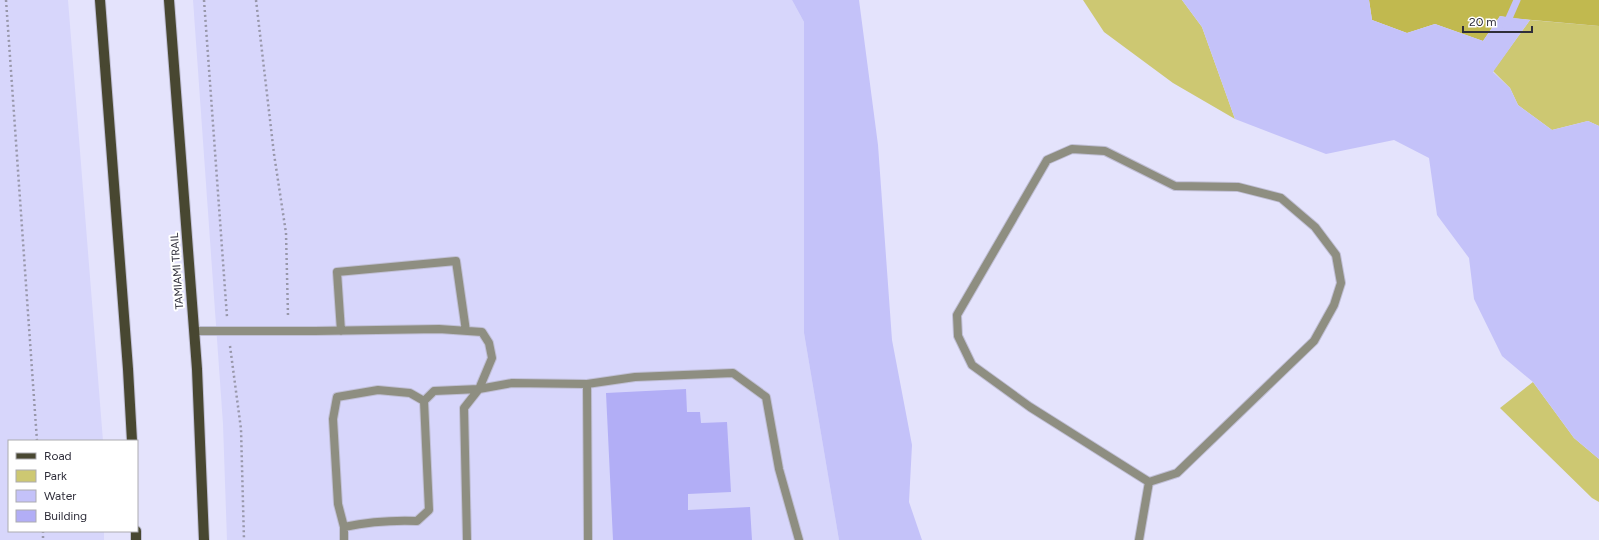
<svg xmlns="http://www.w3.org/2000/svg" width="1599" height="540" font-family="Figtree,sans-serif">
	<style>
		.built { fill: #d7d6fb }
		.green { fill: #cdc872 }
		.forest { fill: #c1b94f }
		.water { fill: #c4c2f9 }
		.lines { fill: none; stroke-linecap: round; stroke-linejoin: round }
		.stream { stroke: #c4c2f9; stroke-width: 7 }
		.building { fill: #b2aef6 }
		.lane-casing { stroke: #c0bfd5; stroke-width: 10 }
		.primary-casing { stroke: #c0bfd5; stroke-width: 12 }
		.path { stroke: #9897aa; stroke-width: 2.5; stroke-dasharray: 2 3; stroke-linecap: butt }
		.lane { stroke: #8e8e81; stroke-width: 8 }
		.primary { stroke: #484731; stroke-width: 10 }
		.labels { text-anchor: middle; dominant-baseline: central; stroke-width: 4; stroke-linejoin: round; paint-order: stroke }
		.street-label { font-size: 11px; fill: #2f2e3a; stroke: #fff }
	</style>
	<rect width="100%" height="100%" fill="#e4e3fc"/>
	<path class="built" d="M0 0H68L103 441H9V531H104V540H0Z
		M193 0H792L804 22V333L839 540H227L223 424Z"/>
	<path class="green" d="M1083 0H1182L1202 27 1235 119 1173 83 1104 32Z
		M1530 20 1599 26V126L1588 121 1552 130 1518 105 1510 88 1493 71Z
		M1533 382 1574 438 1599 459V502L1592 498 1500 408Z"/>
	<path class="forest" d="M1369 0H1599V26L1509 18 1500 16 1483 41 1435 24 1407 33 1372 20Z"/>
	<path class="water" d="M792 0H859L878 145 892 340 912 445 909 502 922 540H839L804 333V22Z
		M1182 0H1369L1372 20 1407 33 1435 24 1483 41 1500 16 1530 20 1493 72 1510 88 1518 105 1552 130 1588 121 1599 126V459L1574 438 1533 382 1502 356 1474 299 1469 258 1437 215 1429 158 1394 140 1326 154 1235 119 1202 27Z"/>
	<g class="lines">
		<path class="stream" d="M1506 25 1517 0"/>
	</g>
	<path class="building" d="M686 389 687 412H700L701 423 727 422 731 492 688 494V510L750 507 752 540H613L606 393Z"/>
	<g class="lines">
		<defs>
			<path id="lane" d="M1072 149 1105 151 1175 186 1238 187 1281 198 1315 227 1336 255 1341 283 1334 305 1314 341 1177 473 1149 482 1030 407 972 365 958 336 957 315 1047 160Z
				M194 331H315L439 329 482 332 489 343 492 358 479 389 512 383 587 384 588 540
				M341 331 337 272 456 261 466 331
				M587 384 635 377 733 373 766 397 779 469 799 540
				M424 401 434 391 479 389
				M344 527C368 522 392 520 417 521L429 510 424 401 410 393 378 390 337 397 333 419 338 504 344 527V540
				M467 540 464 408 479 389
				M1139 540 1149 482"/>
			<path id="primary" d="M100 0 128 369 132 441
				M169 0 197 369 204 540
				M136 531V540"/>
		</defs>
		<use href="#lane" class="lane-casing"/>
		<use href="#primary" class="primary-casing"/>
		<path class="path" d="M6 0 37 441
			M204 0 227 317
			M256 0 274 154 286 233 288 316
			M230 346 241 429 244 540
			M43 531V540"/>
		<use href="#lane" class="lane"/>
		<use href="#primary" class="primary"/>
	</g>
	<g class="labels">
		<g class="street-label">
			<text transform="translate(177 271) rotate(-94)">TAMIAMI TRAIL</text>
		</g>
	</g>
	<rect x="8" y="440" width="130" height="92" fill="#ffffff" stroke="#acabb0"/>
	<rect x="16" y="453" width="20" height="6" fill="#484731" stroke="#acabb0"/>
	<text x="44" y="460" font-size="12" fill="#2f2e3a">Road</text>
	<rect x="16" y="470" width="20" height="12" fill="#cdc872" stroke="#acabb0"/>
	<text x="44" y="480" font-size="12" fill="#2f2e3a">Park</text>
	<rect x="16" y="490" width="20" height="12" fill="#c4c2f9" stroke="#acabb0"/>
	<text x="44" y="500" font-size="12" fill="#2f2e3a">Water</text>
	<rect x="16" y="510" width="20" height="12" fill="#b2aef6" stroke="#acabb0"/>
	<text x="44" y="520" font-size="12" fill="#2f2e3a">Building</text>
	<path d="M1463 26v6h69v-6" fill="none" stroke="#2f2e3a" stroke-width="2"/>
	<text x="1469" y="26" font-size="12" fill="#2f2e3a" stroke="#ffffff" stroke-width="3" paint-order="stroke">20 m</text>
</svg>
